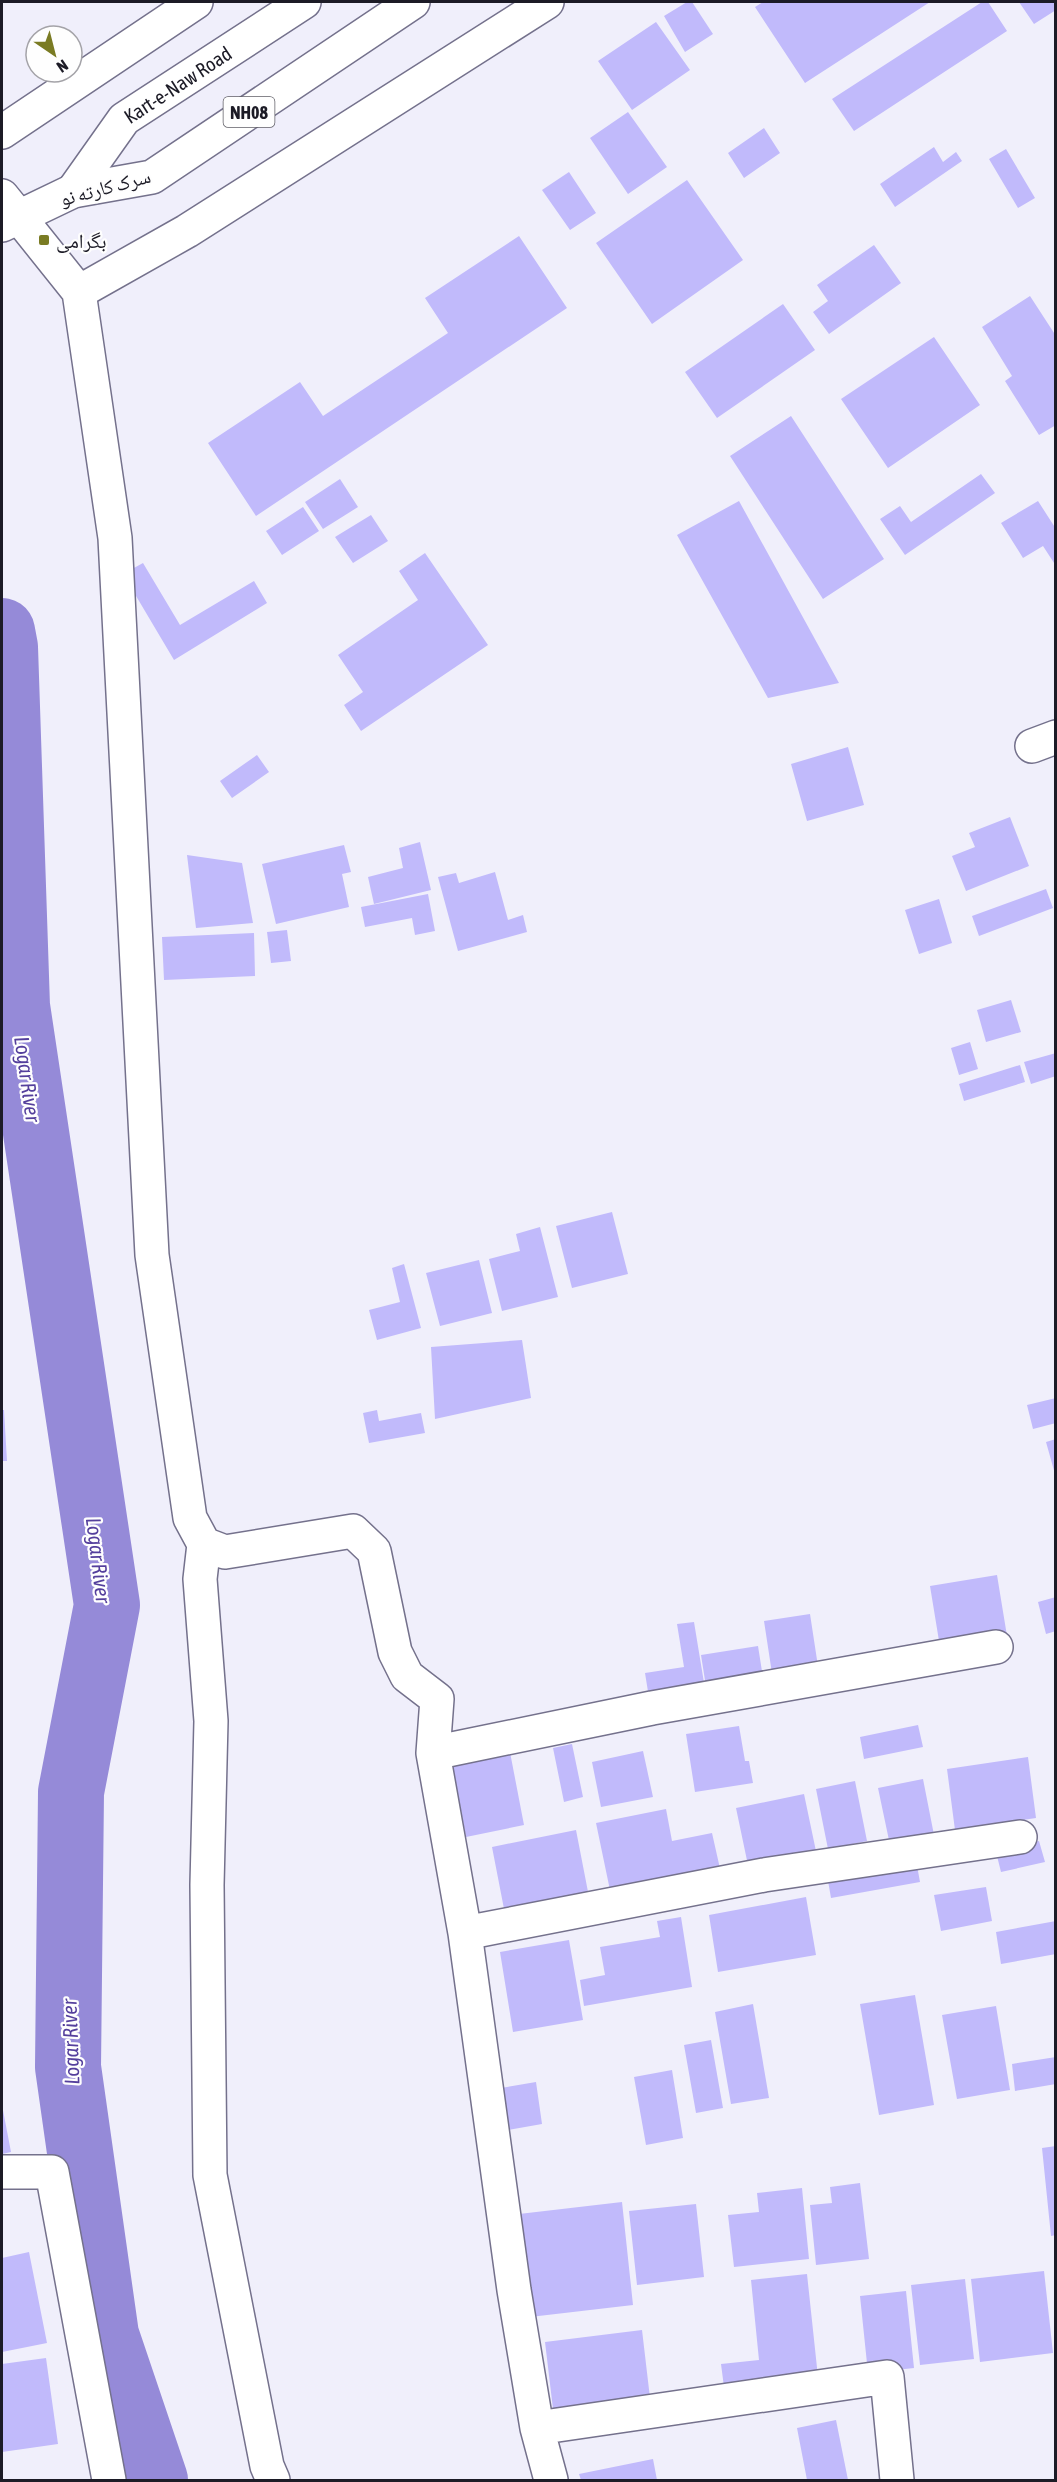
<svg xmlns="http://www.w3.org/2000/svg" width="1057" height="2482" font-family="'Asap Condensed','Noto Naskh Arabic',sans-serif">
	<style>
		.lines { fill: none; stroke-linecap: round; stroke-linejoin: round }
		.river { stroke: #958ad8; stroke-width: 66 }
		.building { fill: #c1bafb }
		.minor-casing { stroke: #74718c; stroke-width: 36 }
		.tertiary-casing { stroke: #74718c; stroke-width: 36 }
		.trunk-casing { stroke: #74718c; stroke-width: 36 }
		.minor { stroke: #fff; stroke-width: 33 }
		.tertiary { stroke: #fff; stroke-width: 33 }
		.trunk { stroke: #fff; stroke-width: 33 }
		.poi-dot { fill: #7a7b23; stroke: #fefefe; stroke-width: 2 }
		.labels { text-anchor: middle; dominant-baseline: central; stroke-width: 4.5; stroke-linejoin: round; paint-order: stroke }
		.shield { fill: #fefefe; stroke: #605f67; stroke-width: 1.5 }
		.shield-label { font-size: 18px; font-weight: bold; fill: #1c1b26 }
		.street-label { font-size: 20px; fill: #1c1b26; stroke: #fefefe }
		.poi-label { font-size: 20px; fill: #1c1b26; stroke: #fefefe; text-anchor: start }
		.water-label { font-size: 21px; font-style: italic; fill: #543f9c; stroke: #fefefe }
	</style>
	<rect width="100%" height="100%" fill="#f0effb"/>
	<g class="lines">
		<path class="river" d="M2 631 5 647 17 1006 107 1605 71 1792 68 2067 106 2335 155 2480"/>
	</g>
	<path class="building" d="M687 2H692L713 34 685 52 664 16Z
		M763 2H930L805 83 755 7Z
		M982 2H988L1007 31 854 131 832 99Z
		M1019 2H1056V10L1034 24Z
		M656 22 690 70 632 110 598 61Z
		M628 112 667 167 628 194 590 138Z
		M764 128 780 153 744 178 728 153Z
		M934 147 943 162 956 152 962 161 895 207 880 184Z
		M1006 149 1035 198 1018 208 989 159Z
		M569 172 596 213 570 230 542 190Z
		M687 180 743 260 652 324 596 243Z
		M519 236 567 308 256 516 208 443 300 382 323 416 448 333 425 298Z
		M874 245 901 283 829 334 813 312 828 301 817 285Z
		M1030 296 1056 336V425L1039 435 1005 381 1012 376 982 327Z
		M783 304 815 350 717 418 685 372Z
		M934 337 980 405 888 468 841 399Z
		M791 416 884 559 823 599 730 456Z
		M981 474 995 493 905 555 880 519 900 506 911 522Z
		M340 479 358 507 323 529 305 502Z
		M739 501 839 683 768 698 677 535Z
		M1038 501 1056 529V566L1043 546 1023 558 1001 523Z
		M303 507 319 531 282 555 266 531Z
		M371 515 388 541 353 563 335 537Z
		M425 553 488 645 361 731 344 705 363 692 338 655 418 600 399 571Z
		M143 563 180 625 254 581 267 603 174 660 123 574Z
		M848 747 864 805 807 821 791 764Z
		M257 755 269 772 232 798 220 781Z
		M1010 817 1029 866 966 891 952 856 975 847 969 833Z
		M420 842 431 890 374 904 368 877 403 868 399 848Z
		M344 845 351 872 342 874 349 907 276 924 262 864Z
		M187 855 242 863 253 923 196 928Z
		M495 872 508 920 523 915 527 932 458 951 438 877 456 873 459 883Z
		M1046 889 1053 908 979 936 972 916Z
		M428 894 435 931 415 935 412 918 365 927 361 907Z
		M939 899 952 943 919 954 905 910Z
		M287 930 291 961 271 963 267 932Z
		M254 933 255 976 164 980 162 937Z
		M1011 1000 1021 1032 986 1042 977 1010Z
		M970 1042 978 1069 959 1075 951 1048Z
		M1056 1053V1076L1031 1084 1024 1062Z
		M1020 1065 1025 1082 964 1101 959 1084Z
		M612 1212 628 1274 572 1288 556 1226Z
		M540 1227 558 1297 502 1311 489 1259 520 1251 516 1234Z
		M479 1260 492 1313 440 1326 426 1273Z
		M404 1264 421 1328 377 1340 369 1310 400 1302 392 1268Z
		M522 1340 531 1398 435 1419 431 1347Z
		M1056 1398V1423L1033 1429 1027 1405Z
		M2 1410H4L7 1461H2Z
		M377 1410 379 1421 421 1413 425 1433 369 1443 363 1413Z
		M1056 1439V1474H1055L1046 1442Z
		M997 1575 1007 1636 940 1647 930 1586Z
		M1056 1597V1631L1046 1634 1038 1602Z
		M810 1614 819 1673 773 1680 764 1621Z
		M694 1622 706 1695 650 1704 645 1673 684 1667 677 1624Z
		M758 1646 764 1684 707 1693 701 1655Z
		M918 1725 923 1747 864 1759 860 1737Z
		M739 1726 745 1761H749L753 1783 695 1792 686 1734Z
		M572 1744 583 1797 564 1802 553 1748Z
		M509 1747 524 1825 466 1837 451 1758Z
		M643 1751 653 1797 601 1807 592 1762Z
		M1028 1757 1036 1818 955 1830 947 1769Z
		M923 1779 934 1835 890 1845 878 1788Z
		M855 1781 867 1841 828 1849 816 1789Z
		M804 1794 817 1856 749 1870 736 1808Z
		M666 1809 672 1841 712 1833 721 1873 611 1895 596 1823Z
		M576 1830 589 1897 505 1914 492 1847Z
		M1039 1841 1045 1862 1001 1872 996 1852Z
		M916 1860 920 1882 831 1898 827 1875Z
		M986 1887 992 1921 941 1931 934 1895Z
		M806 1897 816 1955 718 1972 709 1915Z
		M681 1917 692 1987 584 2006 580 1980 605 1975 600 1947 660 1937 657 1921Z
		M1056 1921V1954L1001 1964 996 1932Z
		M569 1940 583 2020 513 2032 500 1952Z
		M915 1995 934 2105 879 2115 860 2004Z
		M753 2004 769 2098 731 2104 715 2012Z
		M996 2006 1010 2090 957 2099 942 2015Z
		M711 2040 723 2108 696 2113 684 2045Z
		M1056 2057V2084L1015 2091 1012 2064Z
		M672 2070 683 2138 646 2145 634 2077Z
		M536 2082 542 2124 497 2132 489 2090Z
		M2 2105 11 2152 2 2154Z
		M1056 2146V2235L1051 2236 1042 2148Z
		M860 2183 869 2259 816 2265 810 2205 832 2203 830 2187Z
		M802 2188 809 2259 734 2267 728 2215 759 2212 757 2193Z
		M622 2202 633 2305 530 2317 519 2214Z
		M696 2204 704 2277 637 2285 629 2211Z
		M29 2252 47 2343 2 2352V2258Z
		M1044 2271 1053 2353 980 2362 971 2279Z
		M807 2274 818 2377 724 2387 721 2364 759 2360 751 2280Z
		M965 2279 974 2359 920 2365 911 2285Z
		M906 2291 914 2368 868 2373 860 2296Z
		M642 2330 650 2398 553 2409 545 2342Z
		M46 2358 58 2444 2 2452V2364Z
		M836 2420 848 2480H807L797 2428Z
		M653 2459 657 2480H581L579 2474Z"/>
	<g class="lines">
		<defs>
			<path id="minor" d="M2 132 196 2
				M19 217 79 292 115 538 152 1255 190 1518 204 1544 200 1579 211 1721 207 1885 210 2175 267 2466 273 2480
				M79 292 187 231 547 2
				M1032 746 1056 737
				M204 1544 225 1552 353 1531 374 1551 395 1652 407 1676 437 1699 433 1753 465 1933 514 2290 537 2428 551 2480
				M433 1753 652 1708 996 1647
				M465 1933 764 1875 1020 1837
				M2 2172H52L109 2480
				M537 2428 887 2377 897 2480"/>
			<path id="tertiary" d="M2 196 19 217"/>
			<g id="trunk">
				<path id="s1" d="M73 191 124 119 304 2"/>
				<path d="M2 225 73 191 152 177 413 2"/>
			</g>
		</defs>
		<use href="#minor" class="minor-casing"/>
		<use href="#tertiary" class="tertiary-casing"/>
		<use href="#trunk" class="trunk-casing"/>
		<use href="#minor" class="minor"/>
		<use href="#tertiary" class="tertiary"/>
		<use href="#trunk" class="trunk"/>
	</g>
	<rect class="poi-dot" x="38" y="234" width="12" height="12" rx="3"/>
	<g class="labels">
		<rect class="shield" x="223.5" y="97" width="51" height="30" rx="4.5"/>
		<g class="shield-label">
			<text x="249" y="112">NH08</text>
		</g>
		<g class="street-label">
			<text stroke="none"><textPath href="#s1" startOffset="152">Kart-e-Naw Road</textPath></text>
			<text transform="translate(105 187) rotate(-15)">سرک کارته نو</text>
		</g>
		<g class="poi-label">
			<text x="56" y="240">بگرامی</text>
		</g>
		<g class="water-label">
			<text transform="translate(28 1079) rotate(82)">Logar River</text>
			<text transform="translate(99 1560) rotate(83)">Logar River</text>
			<text transform="translate(70 2042) rotate(-92)">Logar River</text>
		</g>
	</g>
	<rect width="1057" height="2482" fill="none" stroke="#1c1b26" stroke-width="6"/>
	<g transform="translate(54 54) rotate(145)"><circle r="28" fill="#fefefe" stroke="#a4a3a8" stroke-width="1.5"/>
	<path d="M0-4.5L10 22L0 15L-10 22Z" fill="#7a7b23"/>
	<text y="-9" font-size="16" font-weight="bold" text-anchor="middle" fill="#1c1b26">N</text>
	</g>
</svg>
